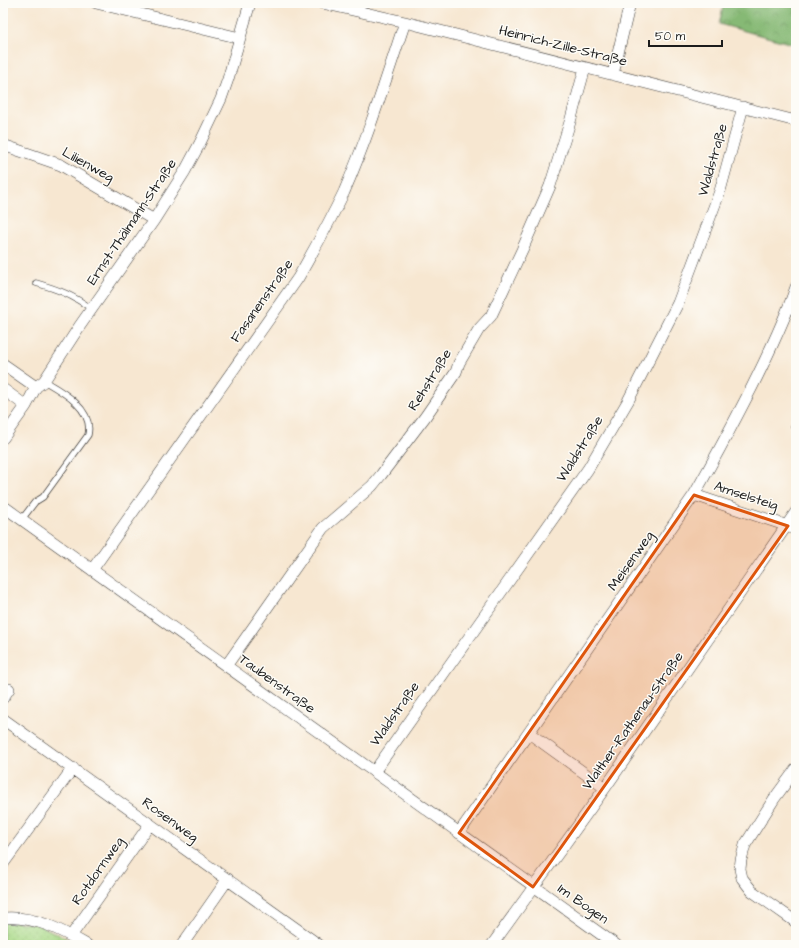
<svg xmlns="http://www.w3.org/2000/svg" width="799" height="948" font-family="'Architects Daughter',sans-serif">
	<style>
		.grass { fill: url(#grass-dots); stroke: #627a52 }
		.forest { fill: url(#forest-crowns); stroke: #516a48 }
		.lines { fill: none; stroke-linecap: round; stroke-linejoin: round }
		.service-casing { stroke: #3d3a37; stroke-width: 7 }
		.minor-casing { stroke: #3d3a37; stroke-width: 12 }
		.service { stroke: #fff; stroke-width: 5.5 }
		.minor { stroke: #fff; stroke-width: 11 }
		.marked { fill: #de560d; fill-opacity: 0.2; stroke: #de560d; stroke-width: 3; stroke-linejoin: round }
		.labels { text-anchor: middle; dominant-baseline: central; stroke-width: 3; stroke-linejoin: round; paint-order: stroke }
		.street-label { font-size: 14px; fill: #1c1c1c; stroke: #fdfcf7 }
	</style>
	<defs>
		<pattern id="grass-dots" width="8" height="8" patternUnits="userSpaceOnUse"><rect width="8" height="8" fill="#a9d987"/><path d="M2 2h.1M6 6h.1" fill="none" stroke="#91ba74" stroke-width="1.8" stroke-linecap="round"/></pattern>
		<pattern id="forest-crowns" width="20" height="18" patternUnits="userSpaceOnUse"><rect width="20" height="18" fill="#86b974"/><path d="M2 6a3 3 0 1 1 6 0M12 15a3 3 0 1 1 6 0" fill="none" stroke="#739e64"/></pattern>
	</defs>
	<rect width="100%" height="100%" fill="#fdfcf7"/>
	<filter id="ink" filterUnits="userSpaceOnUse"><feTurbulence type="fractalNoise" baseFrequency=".025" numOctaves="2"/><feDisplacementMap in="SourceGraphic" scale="8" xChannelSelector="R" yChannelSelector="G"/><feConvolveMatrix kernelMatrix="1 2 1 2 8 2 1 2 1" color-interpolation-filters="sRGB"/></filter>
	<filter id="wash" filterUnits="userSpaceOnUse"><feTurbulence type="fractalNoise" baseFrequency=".012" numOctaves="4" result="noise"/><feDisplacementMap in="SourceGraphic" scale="16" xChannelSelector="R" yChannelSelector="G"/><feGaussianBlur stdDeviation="0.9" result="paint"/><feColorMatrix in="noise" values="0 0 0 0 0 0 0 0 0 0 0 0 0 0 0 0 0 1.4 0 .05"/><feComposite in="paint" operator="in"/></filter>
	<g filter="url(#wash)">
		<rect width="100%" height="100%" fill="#f7e7d1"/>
		<path class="grass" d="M3 921 37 924 80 945H3Z"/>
		<path class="forest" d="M724 3H796V45L719 24Z"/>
	</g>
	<g filter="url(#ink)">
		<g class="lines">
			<defs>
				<path id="service" d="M36 283C60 290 72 295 92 309
					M794 427 796 428
					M22 519 35 502 43 497 88 435C94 409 63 392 44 381"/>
				<path id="minor" d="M96 3 240 38
					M322 3 405 22 796 121
					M613 74 630 3
					M3 145 61 165 154 220
					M3 364 36 387
					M3 389 26 406
					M3 438 26 406 36 387 44 381 79 327 154 220 185 171 200 143 221 99 228 79 250 3
					M694 495 788 526 796 530
					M3 506 616 945
					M92 570 298 278C314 250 330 221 344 192 368 137 386 79 405 22
					M226 666 323 528 372 486 381 475 425 417 456 372 459 363 479 329 491 316 522 250 550 186 570 122 585 68
					M3 698 9 689
					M3 719 319 945
					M529 733 605 788
					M796 769 774 799 745 845 741 860 740 869 742 878 752 891 796 922
					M374 772 588 469 628 401 678 303 720 191 743 107
					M459 833 694 495C714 460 733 424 752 387 768 355 784 322 796 287
					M3 864 73 768
					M3 918C34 915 61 930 87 945
					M71 936 150 824
					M182 945 228 879
					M301 945 307 937
					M492 945 605 788 796 512"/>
			</defs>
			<use href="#service" class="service-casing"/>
			<use href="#minor" class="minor-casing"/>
			<use href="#service" class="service"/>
			<use href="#minor" class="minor"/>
		</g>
	</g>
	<path class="marked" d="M694 495 788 526 533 887 459 833Z"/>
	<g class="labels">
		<g class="street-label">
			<text transform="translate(563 46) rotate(14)">Heinrich-Zille-Straße</text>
			<text transform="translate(713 160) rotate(-74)">Waldstraße</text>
			<text transform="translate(88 165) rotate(29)">Lilienweg</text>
			<text transform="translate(132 222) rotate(-56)">Ernst-Thälmann-Straße</text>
			<text transform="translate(262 301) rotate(-55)">Fasanenstraße</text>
			<text transform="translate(430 380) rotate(-58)">Rehstraße</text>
			<text transform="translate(580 449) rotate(-58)">Waldstraße</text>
			<text transform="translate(746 496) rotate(18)">Amselsteig</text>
			<text transform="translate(631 561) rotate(-55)">Meisenweg</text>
			<text transform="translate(277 684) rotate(36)">Taubenstraße</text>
			<text transform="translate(395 714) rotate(-55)">Waldstraße</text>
			<text transform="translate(633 721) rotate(-55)">Walther-Rathenau-Straße</text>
			<text transform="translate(170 820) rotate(36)">Rosenweg</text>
			<text transform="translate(98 871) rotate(-55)">Rotdornweg</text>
			<text transform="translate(583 904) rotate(35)">Im Bogen</text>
		</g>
	</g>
	<rect width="799" height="948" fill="none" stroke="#fdfcf7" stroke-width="16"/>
	<path d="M649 40v6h73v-6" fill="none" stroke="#1c1c1c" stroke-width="2"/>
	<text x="655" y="40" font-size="12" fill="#1c1c1c" stroke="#fdfcf7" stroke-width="3" paint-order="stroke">50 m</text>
</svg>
